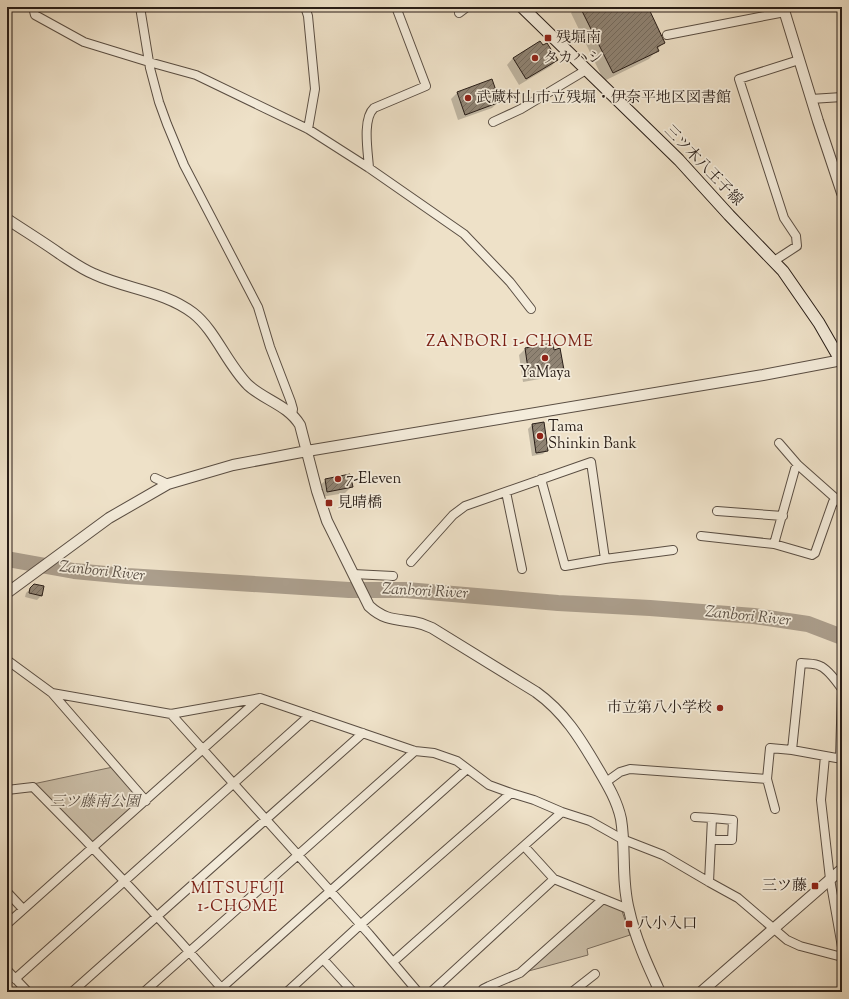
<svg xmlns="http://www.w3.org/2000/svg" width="849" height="999" font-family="'Sorts Mill Goudy','Noto Serif JP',serif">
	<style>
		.green { fill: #ccc0aa; stroke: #7a6e60 }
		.shadow { fill: #0003 }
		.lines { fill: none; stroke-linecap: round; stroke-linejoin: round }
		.river { stroke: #ab9e8c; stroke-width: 16 }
		.building { fill: url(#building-hatch); stroke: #281d17 }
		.minor-casing { stroke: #5a4e43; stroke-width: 10 }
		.tertiary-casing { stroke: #5a4e43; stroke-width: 12 }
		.secondary-casing { stroke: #281d17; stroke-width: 13 }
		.minor { stroke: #f4ecdb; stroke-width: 8 }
		.tertiary { stroke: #f4ecdb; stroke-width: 10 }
		.secondary { stroke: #f4ecdb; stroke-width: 11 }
		.poi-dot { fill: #8f2418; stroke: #f4ecdb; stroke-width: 1.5 }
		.labels { text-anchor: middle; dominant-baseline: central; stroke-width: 3.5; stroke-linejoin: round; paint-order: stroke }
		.poi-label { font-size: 15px; fill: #281d17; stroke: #f4ecdb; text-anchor: start }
		.street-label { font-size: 15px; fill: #281d17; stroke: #f4ecdb }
		.park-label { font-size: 15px; font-style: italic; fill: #594e43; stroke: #f4ecdb }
		.neighbourhood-label { font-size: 16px; letter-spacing: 1px; fill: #7a1f14; stroke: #f4ecdb }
		.water-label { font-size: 16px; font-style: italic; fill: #5c5146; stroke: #f4ecdb }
	</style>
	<defs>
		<pattern id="building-hatch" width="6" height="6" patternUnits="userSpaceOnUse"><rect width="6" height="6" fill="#8f8373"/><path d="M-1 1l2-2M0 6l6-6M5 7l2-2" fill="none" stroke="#756b5d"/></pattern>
	</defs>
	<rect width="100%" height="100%" fill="#eee1c8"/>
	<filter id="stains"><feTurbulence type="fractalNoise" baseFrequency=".005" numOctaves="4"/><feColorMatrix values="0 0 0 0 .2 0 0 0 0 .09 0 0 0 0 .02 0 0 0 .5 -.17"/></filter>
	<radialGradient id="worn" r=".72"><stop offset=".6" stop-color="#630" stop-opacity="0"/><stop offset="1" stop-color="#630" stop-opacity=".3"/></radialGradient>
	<path class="green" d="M113 767 143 801 94 844 33 784Z
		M601 903 621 908 630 935 587 949 588 955 525 972Z"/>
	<path class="shadow" d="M576 7H647L664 42 649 59 604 81 571 13Z
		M543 47 557 60 551 66 519 85 507 65 513 58Z
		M457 93 499 101 492 108 458 120 451 99Z
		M525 349 553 351 563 370 556 376 523 382 519 355Z
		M543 423 547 450 543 454 532 456 528 429 532 425Z
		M326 480 351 487 345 493 321 497 319 486Z
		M34 585 43 587 41 596 37 600 25 597 26 593Z"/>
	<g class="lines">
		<path class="river" d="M7 559 74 571 127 576 349 590H406L558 603 650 608 754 616 808 624 842 637"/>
	</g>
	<path class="building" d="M580 7H648L665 43 657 47 659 51 613 73Z
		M540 41 543 45 547 43 558 60 526 79 513 58Z
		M492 79 500 102 465 115 457 92Z
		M553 343 554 350 560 348 564 370 529 376 525 348Z
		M544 422 548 451 536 453 532 424Z
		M350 474 353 487 327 492 325 479Z
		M34 584 44 586 42 596 29 593 30 588Z"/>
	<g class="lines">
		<defs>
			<path id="minor" d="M33 7 35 15 84 42 149 62 196 75 308 129 369 168 464 234 510 282 531 309
				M140 7 150 68 159 102 167 124 184 165 258 307 270 347 291 402 293 409 292 415
				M305 7 308 16 315 89 308 129
				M459 13 467 7
				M667 35 785 12
				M811 99 842 97
				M493 122 521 109 586 70
				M369 168C368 152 362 119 374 108L426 86 396 7
				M774 261 797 246 796 236 784 218 739 79 799 60
				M779 443 798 465 842 504
				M798 465 795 469 774 544 812 555 815 553 833 502 836 499
				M155 478 168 484
				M541 479 565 566 605 559 673 550
				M506 492 522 569
				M717 511 783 516
				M701 536 774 544
				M411 562 453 515 465 506 591 462 605 559
				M353 574 393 576
				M7 660 52 693 146 801
				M52 693 171 714 260 698 415 751 434 753 457 761 489 785 511 793 534 800 562 812 590 821 622 839 663 855 709 882 738 898 787 940 800 946 842 957
				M171 714 369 934 418 992
				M792 750 801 663C807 664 815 663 820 666 828 669 837 682 842 689L840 759
				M825 756 821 800 830 879 842 947
				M606 782 620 772 630 769 767 779
				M7 790 33 787C99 853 163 921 224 991
				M775 809 767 779 770 748 792 750 842 759
				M695 817 712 818 709 882
				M711 840H732L733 820 712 818
				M524 846 554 879 628 909
				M7 892 23 909
				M7 924 260 698
				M323 959 353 992
				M393 962 562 812
				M7 970 28 992
				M15 979 310 715
				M72 992 363 733
				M144 992 415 751
				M217 992 467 769
				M287 992 360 925 511 793
				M431 992 554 879
				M481 992 483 989 489 986 520 973 603 899
				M572 992 595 974"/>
			<path id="tertiary" d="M783 7 818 121 842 193
				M7 219C25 231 43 242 60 254 71 261 82 269 94 274 126 289 164 291 193 313 215 330 227 364 248 385 264 400 288 405 300 425L317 491 327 521 369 606C384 620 395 619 414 622 420 623 426 625 432 628L536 692C564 712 580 738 597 767 607 784 617 800 621 819 626 849 621 880 629 910 635 938 648 966 660 992
				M7 593 109 518 168 484 233 465 307 451 763 375 842 360
				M701 992 842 869"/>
			<path id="secondary" d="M522 7 679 160 729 215 783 271 819 323 842 363"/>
		</defs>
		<use href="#minor" class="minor-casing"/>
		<use href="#tertiary" class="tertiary-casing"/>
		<use href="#secondary" class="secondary-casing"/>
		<use href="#minor" class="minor"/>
		<use href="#tertiary" class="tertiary"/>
		<use href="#secondary" class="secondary"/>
	</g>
	<g class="poi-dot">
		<rect x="544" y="34" width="8" height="8" rx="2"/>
		<circle cx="535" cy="58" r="4"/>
		<circle cx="468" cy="98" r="4"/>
		<circle cx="545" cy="358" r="4"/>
		<circle cx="540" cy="436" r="4"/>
		<circle cx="338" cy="479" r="4"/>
		<rect x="325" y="499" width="8" height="8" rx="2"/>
		<circle cx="720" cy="708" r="4"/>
		<rect x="811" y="882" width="8" height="8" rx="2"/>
		<rect x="625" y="920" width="8" height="8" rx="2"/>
	</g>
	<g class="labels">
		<g class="poi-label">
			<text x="556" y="38">残堀南</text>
			<text x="543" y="58">タカハシ</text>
			<text x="476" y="98">武蔵村山市立残堀・伊奈平地区図書館</text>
			<text x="545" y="373" text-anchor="middle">YaMaya</text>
			<text x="548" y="427">Tama<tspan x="548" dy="17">Shinkin Bank</tspan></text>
			<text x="346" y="479">7-Eleven</text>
			<text x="337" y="503">見晴橋</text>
			<text x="712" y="708" text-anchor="end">市立第八小学校</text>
			<text x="807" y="886" text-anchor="end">三ツ藤</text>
			<text x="637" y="924">八小入口</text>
		</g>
		<g class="street-label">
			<text transform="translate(703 166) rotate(46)">三ツ木八王子線</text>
		</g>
		<g class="park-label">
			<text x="95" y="802">三ツ藤南公園</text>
		</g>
		<g class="neighbourhood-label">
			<text x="510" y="342">ZANBORI 1-CHOME</text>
			<text x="238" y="889">MITSUFUJI<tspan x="238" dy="18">1-CHOME</tspan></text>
		</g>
		<g class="water-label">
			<text transform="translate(102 572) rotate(6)">Zanbori River</text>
			<text transform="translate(425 592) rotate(3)">Zanbori River</text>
			<text transform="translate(748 617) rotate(6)">Zanbori River</text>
		</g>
	</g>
	<rect width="849" height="999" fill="none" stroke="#eee1c8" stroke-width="24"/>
	<rect x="8" y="8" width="833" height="983" fill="none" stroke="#281d17" stroke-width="2"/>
	<rect x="12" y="12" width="825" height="975" fill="none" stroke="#281d17"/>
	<rect width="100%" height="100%" filter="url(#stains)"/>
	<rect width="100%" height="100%" fill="url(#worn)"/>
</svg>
